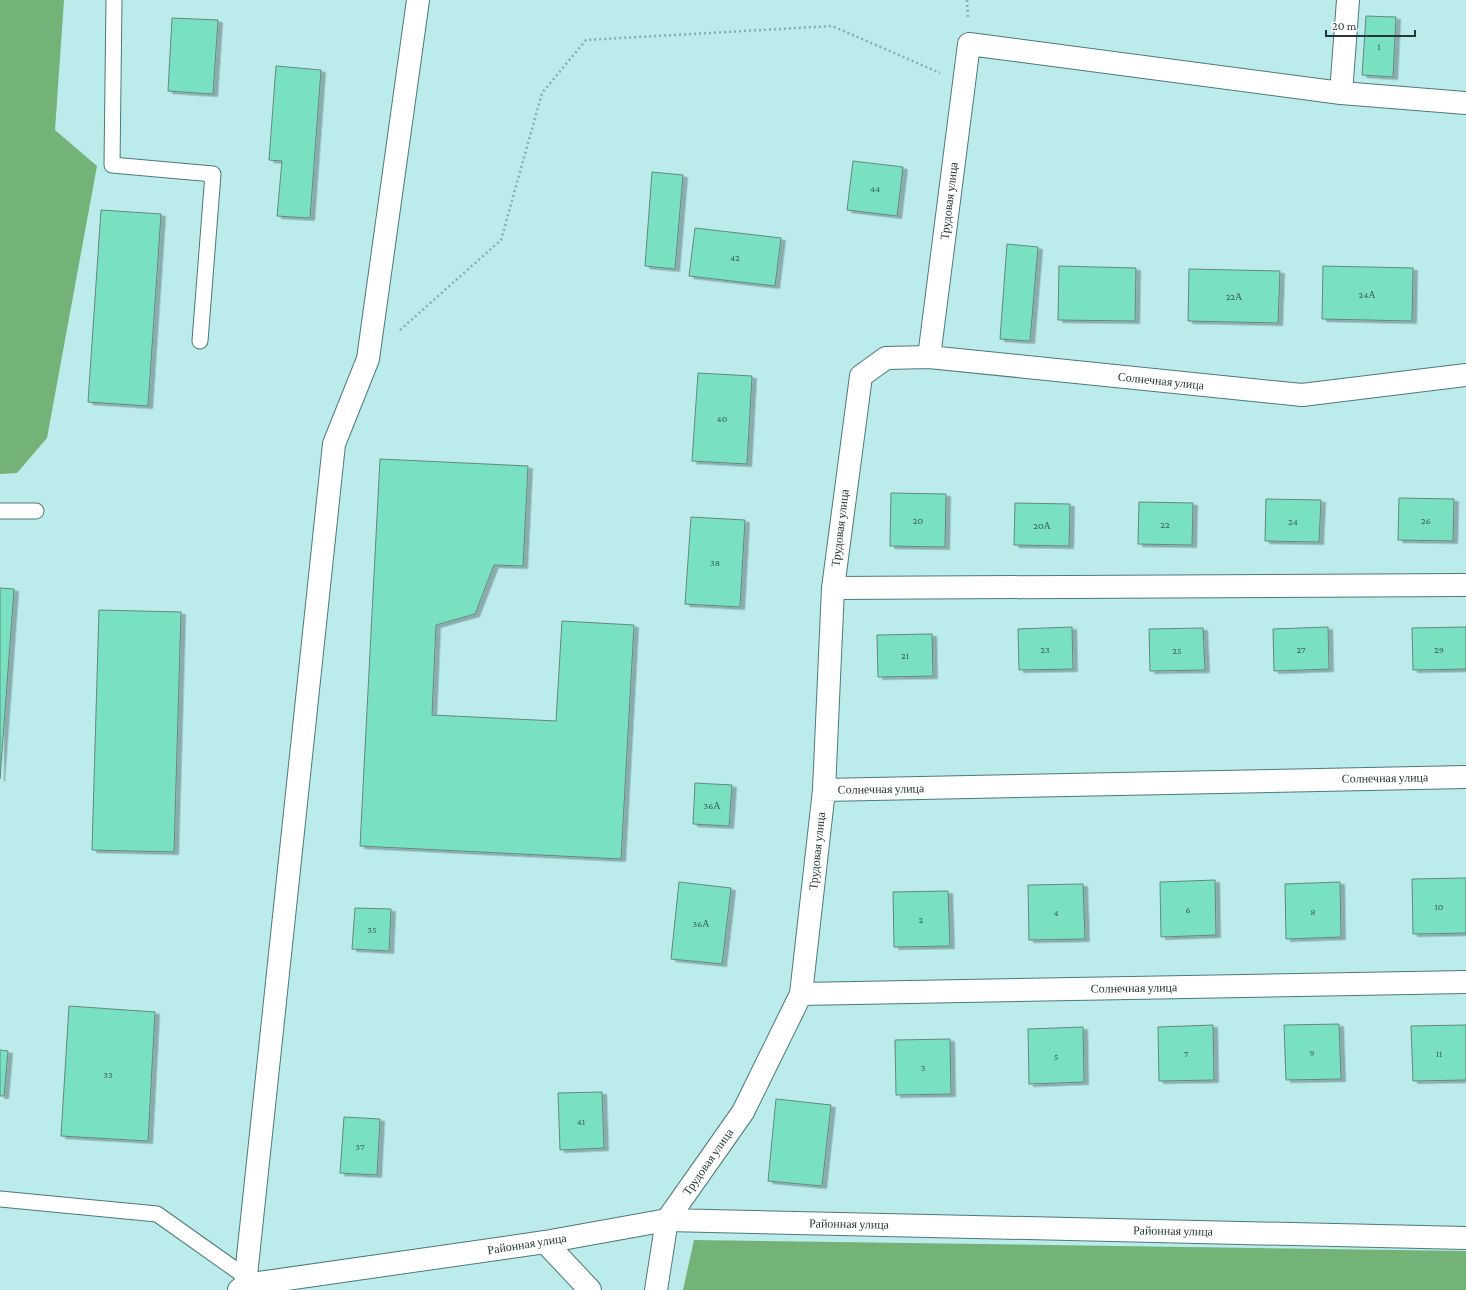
<svg xmlns="http://www.w3.org/2000/svg" width="1466" height="1290" font-family="'Crimson Pro',serif">
	<style>
		.forest { fill: #74b377 }
		.building { fill: #79e1c1; stroke: #62897c; filter: url(#shadow) }
		.lines { fill: none; stroke-linecap: round; stroke-linejoin: round }
		.service-casing { stroke: #4d7979; stroke-width: 17 }
		.minor-casing { stroke: #4d7979; stroke-width: 24 }
		.path { stroke: #88adae; stroke-width: 2.5; stroke-dasharray: 2 3; stroke-linecap: butt }
		.service { stroke: #fff; stroke-width: 15 }
		.minor { stroke: #fff; stroke-width: 22 }
		.labels { text-anchor: middle; dominant-baseline: central; stroke-width: 3; stroke-linejoin: round; paint-order: stroke }
		.number-label { font-size: 10px; fill: #3a625a }
		.street-label { font-size: 12px; fill: #253838; stroke: #fff }
	</style>
	<defs>
		<filter id="shadow"><feDropShadow dx="4.5" dy="2.5" stdDeviation="0" flood-color="#0004"/></filter>
	</defs>
	<rect width="100%" height="100%" fill="#bcebec"/>
	<path class="forest" d="M0 0H64L55 130 97 166 47 438 17 473 0 474Z
		M694 1240 1466 1251V1290H683Z"/>
	<path class="building" d="M1366 16 1396 17 1393 77 1362 75Z
		M172 18 218 20 213 94 168 91Z
		M276 66 321 70 310 218 277 216 282 161 269 160Z
		M853 161 903 167 897 216 847 210Z
		M652 172 683 175 675 269 645 266Z
		M101 210 161 214 148 406 88 402Z
		M695 228 781 238 775 286 689 276Z
		M1007 244 1038 247 1030 341 1000 339Z
		M1059 266 1136 268 1135 321 1058 320Z
		M1323 266 1413 268 1412 321 1322 319Z
		M1189 269 1280 271 1278 323 1188 321Z
		M698 373 752 376 747 464 692 461Z
		M380 459 528 466 523 566 494 565 475 614 436 625 432 715 556 721 562 621 634 625 621 859 360 846Z
		M891 493 946 494 945 547 890 546Z
		M1399 498 1454 499 1453 541 1398 540Z
		M1266 499 1321 500 1319 542 1265 541Z
		M1139 502 1193 503 1192 545 1138 544Z
		M1015 503 1070 504 1069 546 1014 545Z
		M691 517 745 520 740 607 685 604Z
		M0 588 14 589 0 779Z
		M99 610 181 612 174 852 92 850Z
		M1072 627 1073 669 1019 670 1018 629Z
		M1328 627 1329 669 1274 671 1273 629Z
		M1466 627V669L1413 670 1412 628Z
		M1203 628 1205 670 1150 671 1149 629Z
		M932 634 933 676 878 677 877 635Z
		M695 783 732 785 729 826 693 824Z
		M1466 878V933L1413 934 1412 879Z
		M1215 880 1216 935 1161 937 1160 882Z
		M679 882 731 888 722 964 671 959Z
		M1340 882 1341 937 1286 939 1285 884Z
		M1083 884 1085 939 1029 940 1028 885Z
		M948 891 950 946 894 947 893 892Z
		M355 908 391 909 389 951 352 949Z
		M69 1006 155 1012 148 1141 61 1136Z
		M1339 1024 1341 1079 1286 1080 1284 1025Z
		M1213 1025 1214 1080 1159 1081 1158 1027Z
		M1466 1025V1080L1413 1081 1411 1026Z
		M1083 1027 1084 1082 1029 1084 1028 1029Z
		M950 1039 951 1094 896 1095 895 1040Z
		M0 1050 8 1051 4 1096H0Z
		M602 1092 604 1148 560 1150 558 1093Z
		M776 1099 831 1105 822 1186 768 1181Z
		M344 1117 380 1119 377 1175 340 1173Z"/>
	<g class="lines">
		<defs>
			<path id="service" d="M114 0 112 165 213 174 200 341
				M0 511H36
				M0 1199 157 1214 246 1277"/>
			<path id="minor" d="M1341 93 1348 0
				M929 357 969 44 1341 93 1466 103
				M833 588 1466 585
				M824 790 1466 777
				M801 994 1466 982
				M545 1242 590 1290
				M245 1285 334 444 368 359 418 0
				M239 1290 245 1285 545 1242 667 1220 1466 1238
				M656 1290 667 1220 743 1112 801 994 824 790 833 588 861 376 886 358 929 357 1302 395 1466 375"/>
		</defs>
		<use href="#service" class="service-casing"/>
		<use href="#minor" class="minor-casing"/>
		<path class="path" d="M967 0 968 18
			M400 330 501 240 542 93 586 40 832 26 940 73"/>
		<use href="#service" class="service"/>
		<use href="#minor" class="minor"/>
	</g>
	<g class="labels">
		<g class="number-label">
			<text x="1379" y="46">1</text>
			<text x="875" y="188">44</text>
			<text x="735" y="257">42</text>
			<text x="1367" y="294">24А</text>
			<text x="1234" y="296">22А</text>
			<text x="722" y="418">40</text>
			<text x="918" y="520">20</text>
			<text x="1426" y="520">26</text>
			<text x="1293" y="521">24</text>
			<text x="1165" y="524">22</text>
			<text x="1042" y="525">20А</text>
			<text x="715" y="562">38</text>
			<text x="1045" y="649">23</text>
			<text x="1301" y="649">27</text>
			<text x="1439" y="649">29</text>
			<text x="1177" y="650">25</text>
			<text x="905" y="655">21</text>
			<text x="712" y="805">36А</text>
			<text x="1439" y="906">10</text>
			<text x="1188" y="909">6</text>
			<text x="1313" y="911">8</text>
			<text x="1056" y="912">4</text>
			<text x="921" y="919">2</text>
			<text x="701" y="923">36А</text>
			<text x="372" y="929">35</text>
			<text x="1312" y="1052">9</text>
			<text x="1186" y="1053">7</text>
			<text x="1439" y="1053">11</text>
			<text x="1056" y="1056">5</text>
			<text x="923" y="1067">3</text>
			<text x="108" y="1074">33</text>
			<text x="581" y="1121">41</text>
			<text x="360" y="1146">37</text>
		</g>
		<g class="street-label">
			<text transform="translate(949 201) rotate(-83)">Трудовая улица</text>
			<text transform="translate(1161 381) rotate(6)">Солнечная улица</text>
			<text transform="translate(840 528) rotate(-83)">Трудовая улица</text>
			<text transform="translate(1385 778) rotate(-1)">Солнечная улица</text>
			<text transform="translate(881 789) rotate(-1)">Солнечная улица</text>
			<text transform="translate(817 851) rotate(-84)">Трудовая улица</text>
			<text transform="translate(1134 988) rotate(-1)">Солнечная улица</text>
			<text transform="translate(708 1162) rotate(-55)">Трудовая улица</text>
			<text transform="translate(849 1224) rotate(1)">Районная улица</text>
			<text transform="translate(1173 1231) rotate(1)">Районная улица</text>
			<text transform="translate(527 1244) rotate(-9)">Районная улица</text>
		</g>
	</g>
	<path d="M1326 30v6h89v-6" fill="none" stroke="#253838" stroke-width="2"/>
	<text x="1332" y="30" font-size="12" fill="#253838" stroke="#ffffff" stroke-width="3" paint-order="stroke">20 m</text>
</svg>
